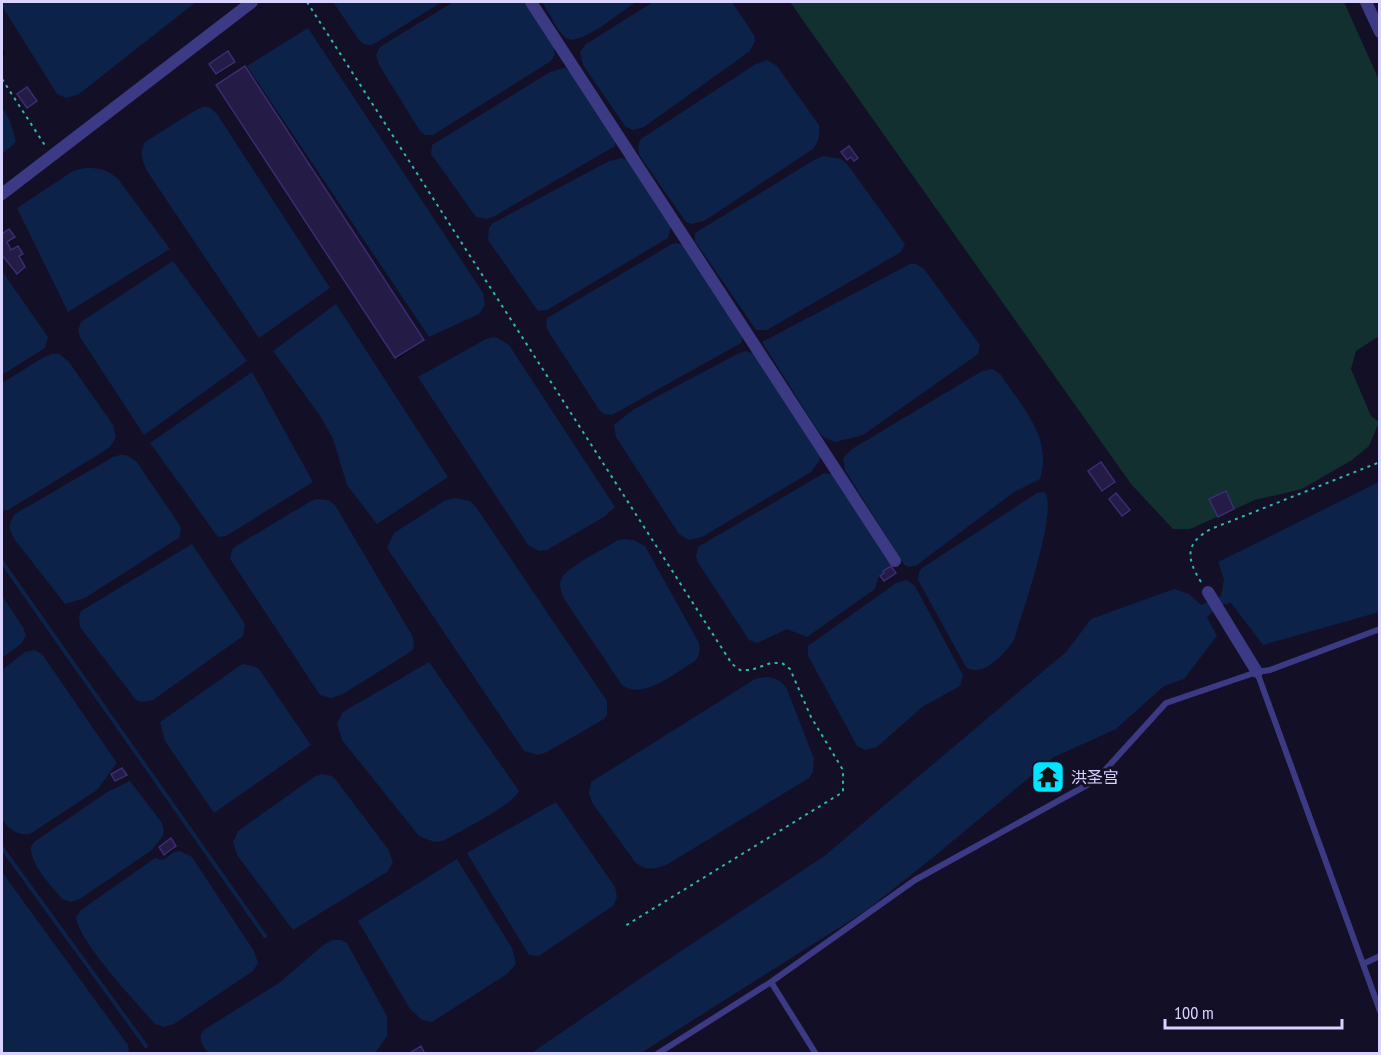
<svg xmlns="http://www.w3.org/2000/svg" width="1381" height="1055" font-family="'PT Sans Narrow','Noto Sans SC',sans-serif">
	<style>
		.green { fill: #12302f }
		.water { fill: #0c2248 }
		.shadow { fill: #0007 }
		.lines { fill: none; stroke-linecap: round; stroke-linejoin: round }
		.stream { stroke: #0c2248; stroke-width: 4 }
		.building { fill: #241b47; stroke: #3b2d73; stroke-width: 1.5 }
		.path { stroke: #2fb8b0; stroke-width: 2; stroke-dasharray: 3 4.5; stroke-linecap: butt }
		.lane { stroke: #3d3a85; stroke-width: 6 }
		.street { stroke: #3d3a85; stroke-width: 12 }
		.labels { text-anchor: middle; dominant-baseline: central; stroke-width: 6; stroke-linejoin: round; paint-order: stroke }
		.poi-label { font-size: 16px; fill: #d9d4ff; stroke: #130f26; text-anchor: start }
	</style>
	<rect width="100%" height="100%" fill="#130f26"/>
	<path class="green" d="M790 2H1344L1379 80V336L1356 351 1351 369 1371 416 1379 422 1369 446 1352 460 1302 489 1255 500 1190 529H1173L1131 484Z"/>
	<path class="water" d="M2 2H196L79 94 66 98 57 94 2 6Z
		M333 2H442L374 44C368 46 364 45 359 40Z
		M453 2H525L554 47 555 55 551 61 433 135H425L420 131 379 65 376 55 380 47Z
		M542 2H636C623 10 579 48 566 38 556 30 549 12 542 2Z
		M653 2H732L754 35 755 41 750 51 644 127 633 130 625 126 583 65 580 52 586 44Z
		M308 28 483 293 485 305 479 314 429 337 247 66Z
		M767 60 777 66 819 125C820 135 819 141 813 149L704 221 691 224 686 222 640 156C638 149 637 145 641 139L754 65Z
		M564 68 570 70 615 139V146L493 217 487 219 476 217 434 158 431 154 432 145 550 72Z
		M2 107 10 121 16 142 2 154Z
		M203 107H209L217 114 330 288 259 338 147 171C142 160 139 153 145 142L196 110Z
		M824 156 841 159 847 164 905 244 901 252 767 330H756L695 241V233L814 160Z
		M622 158 628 160 671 227 668 238 547 310 538 311 488 240 489 228 493 223 609 161Z
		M85 168C99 168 107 169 118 179L170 249 68 312 17 208 73 171Z
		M676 243 684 245 743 335 741 343 612 415 604 414 600 411 548 331 546 325 547 318 672 244Z
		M173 261 247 361 144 435 80 337 78 330 81 322Z
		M910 264H916L924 269 980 345 978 354 863 435 835 442 825 438 818 431 762 342Z
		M2 271 48 337 45 348 2 375Z
		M336 304 448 477 377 524 347 485 333 439 321 417 273 351Z
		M493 337 498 338 509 345 615 507 604 517 547 550 539 551 528 545 418 377 486 339Z
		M745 351 756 354 820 453V460L811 472 702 537 689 540 679 534 616 437 614 425 634 409 737 354Z
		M52 354H59L69 362 113 425 116 438 109 448 8 510H2V383L44 357Z
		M993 369 1001 375C1022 407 1053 438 1040 479L1014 492 917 565 909 567 904 565 845 470 843 458 852 449 982 371Z
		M252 372 313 482 226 536 218 537 150 443Z
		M120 455H126L136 461 181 527 180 537 85 598 65 604 15 540C9 529 7 524 15 514L113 457Z
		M824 473 832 474 891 563V569L879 576 875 589 807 637 787 629 757 643 749 640 699 564 696 557 698 547Z
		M1379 482V612L1263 645 1231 603 1220 605 1207 617 1217 636 1184 679 1164 686 1116 729 1054 757 931 859 867 910 641 1053 530 1054 666 961 823 857 1066 652 1091 619 1174 589 1189 594 1201 605 1221 596 1224 579 1218 562Z
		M1043 492 1046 494C1056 517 1022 613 1014 640 1005 653 983 679 966 667L918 580 919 572 922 568 1037 493Z
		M454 498 470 501 476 507 607 701V715L604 719 547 752 538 755 524 751 387 548 394 533 444 501Z
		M317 499 328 500 335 505 413 637 414 648 410 652 343 694 331 698 320 695 230 559 232 550 236 546 311 501Z
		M626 539 634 540 645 546 699 643C700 651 700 655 695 661 676 672 643 701 622 685L566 602C563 595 558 588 561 580 564 568 606 548 618 540Z
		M192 544 245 624 243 636 153 700 141 702 136 700 80 627 79 616 81 611Z
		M907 580 915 586 963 675 960 686 922 707 877 747 865 750 857 746 812 663 808 656V646L896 583Z
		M2 596 23 627 26 635 21 644 2 658Z
		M34 650 42 654 117 763 97 790 30 834C16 835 10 830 2 819V670L25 652Z
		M429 662 519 791C512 806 460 831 443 841L434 842 419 836 342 740 337 724 343 712Z
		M242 664 253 666 259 669 311 745 214 813 165 741 160 722Z
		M766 677C776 678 781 680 787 689L814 759 813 772 809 778 668 864C655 869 647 872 635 862L593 804 589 793 591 782 755 679Z
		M322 774 332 776 336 780 388 849 393 862 387 872 293 930 237 855 233 842 238 831 314 777Z
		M130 781 162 823 164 831 163 836 152 850 78 900 71 902 62 899C51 885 30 865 31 847L34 842 107 792Z
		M556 802 615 887 617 897 614 905 539 956 529 955 467 853Z
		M180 851 192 857 254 951 258 963 253 971 174 1024 164 1027 155 1024C137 1003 78 941 76 917L81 910 155 858 163 860 174 852Z
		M457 859 512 948 516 964 507 974 432 1022 422 1020 410 1009 358 921Z
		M2 872 128 1045 129 1053H2Z
		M332 940H341L347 943 387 1016V1036L375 1053H208C203 1045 196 1037 205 1029L279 983 322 946Z"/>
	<path class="shadow" d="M2 47 6 54 2 58Z
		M230 54 236 63 218 75 217 73Z
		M246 69 424 341 398 359 218 85Z
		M9 231 15 239 7 244 11 251 19 249 23 256 19 258 25 269 19 274 2 252V236Z
		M1101 464 1115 484 1104 492 1090 471Z
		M1227 494 1234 510 1220 517 1219 516Z
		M170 840 176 848 167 855 161 847Z"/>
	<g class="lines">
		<path class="stream" d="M2 562 265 936
			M2 848 146 1046"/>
	</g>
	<path class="building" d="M228 51 235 62 216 74 209 64Z
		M245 66 424 340 395 358 216 85Z
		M27 87 37 101 27 108 17 94Z
		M849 146 858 158 854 161 851 157 847 160 841 152Z
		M9 229 15 237 7 242 11 250 18 246 23 254 19 256 25 267 17 274 2 255V234Z
		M1101 462 1115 482 1102 491 1088 471Z
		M1226 491 1234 509 1218 517 1209 499Z
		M1116 493 1130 510 1122 516 1109 499Z
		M891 566 896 573 884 581 880 576 884 573 883 571Z
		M122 768 127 775 115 781 111 774Z
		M171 838 176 846 164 855 159 847Z
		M421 1046 425 1054H408Z"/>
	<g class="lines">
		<path class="path" d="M307 2 732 664 740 670H751L771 663H782L790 669 811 717 843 770V792L625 926
			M2 79 46 147
			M1379 463 1380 452
			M1201 582C1186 558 1185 543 1211 529L1380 462"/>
		<path class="lane" d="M1257 672 1380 1011
			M1363 964 1380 956
			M771 982 816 1054
			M657 1054 771 982 915 880 1096 780 1166 703 1257 672 1270 670 1380 629"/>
		<path class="street" d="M531 2 895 561
			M1366 2 1380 32
			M2 194 252 2
			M1208 592 1257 672"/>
	</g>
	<defs>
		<symbol id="temple-square" viewBox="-11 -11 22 22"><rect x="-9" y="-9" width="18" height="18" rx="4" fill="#00e5ff" stroke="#130f26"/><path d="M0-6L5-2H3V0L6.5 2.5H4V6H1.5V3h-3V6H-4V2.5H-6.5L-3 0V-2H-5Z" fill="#111"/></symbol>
	</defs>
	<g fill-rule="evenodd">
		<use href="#temple-square" x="1029" y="758" width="38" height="38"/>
	</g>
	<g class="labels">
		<g class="poi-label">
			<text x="1071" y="777">洪圣宫</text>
		</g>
	</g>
	<rect width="1381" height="1055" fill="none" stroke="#d9d4ff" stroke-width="6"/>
	<path d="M1165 1019v9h177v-9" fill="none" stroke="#d9d4ff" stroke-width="3"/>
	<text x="1174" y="1019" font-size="18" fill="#d9d4ff" stroke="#130f26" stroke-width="4.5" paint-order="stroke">100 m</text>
</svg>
